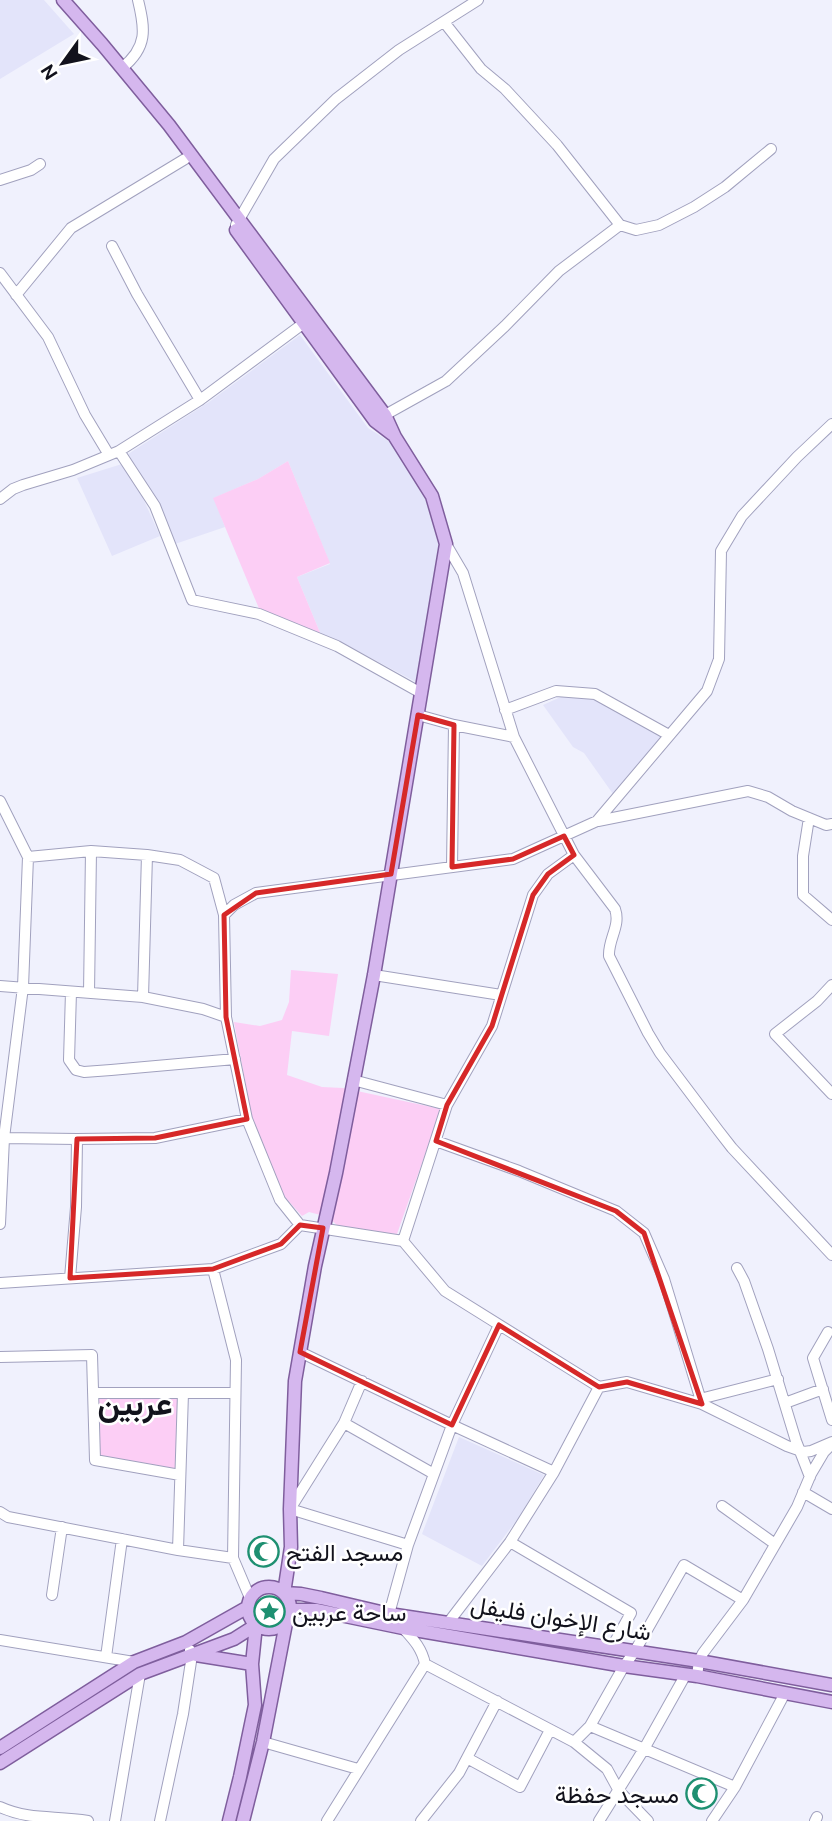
<svg xmlns="http://www.w3.org/2000/svg" width="832" height="1821" font-family="Ubuntu,Vazirmatn,sans-serif">
	<style>
		.built { fill: #e3e4fa }
		.green { fill: #fccef5 }
		.lines { fill: none; stroke-linecap: round; stroke-linejoin: round }
		.minor-casing { stroke: #a1a1be; stroke-width: 12 }
		.major-casing { stroke: #7f5e9d; stroke-width: 15 }
		.minor { stroke: #fff; stroke-width: 10 }
		.major { stroke: #d5b7ee; stroke-width: 12 }
		.marked { fill: none; stroke: #d62828; stroke-width: 5; stroke-linejoin: round }
		.labels { text-anchor: middle; dominant-baseline: central; stroke-width: 5; stroke-linejoin: round; paint-order: stroke }
		.poi-label { font-size: 24px; fill: #12121c; stroke: #fff; text-anchor: start }
		.street-label { font-size: 24px; fill: #12121c; stroke: #fff }
		.district-label { font-size: 32px; font-weight: bold; fill: #12121c; stroke: #fff }
	</style>
	<rect width="100%" height="100%" fill="#f0f1fd"/>
	<path class="built" d="M0 0H44L74 34 0 79Z
		M300 335 368 428 390 442 425 498 439 542 416 682 341 642 321 635 297 577 330 564 288 461 258 479 214 498 225 527 175 544 160 505 128 454 209 402Z
		M122 464 142 496 160 536 112 556 77 478Z
		M565 695 598 700 664 734 613 794 584 753 573 747 543 705Z
		M459 1437 544 1475 519 1517 482 1566 422 1534Z"/>
	<path class="green" d="M288 461 330 563 297 577 321 635 260 611 213 498 258 479Z
		M291 970 338 974 329 1036 292 1031 287 1075 322 1087 343 1088 441 1109 397 1234 339 1227 328 1217 309 1212 302 1216 284 1196 252 1118 234 1022 260 1026 282 1020 289 1002Z
		M96 1396 179 1397 177 1471 98 1458Z"/>
	<g class="lines">
		<defs>
			<path id="minor" d="M122 68C148 47 145 29 138 0
				M0 180 31 170 40 164
				M236 225 274 159 336 99 399 50 478 0
				M620 225 636 230 659 225 694 207 725 187 771 149
				M112 246 137 294 200 400
				M0 273 48 337 85 415 109 455
				M16 295 71 228 185 159
				M385 415 446 381 505 326 559 271 620 225 557 145 505 89 481 69 444 22
				M832 424 797 457 742 516 721 551 719 659 707 691 597 821 513 859 256 893 234 905 224 915 226 1017 247 1119 280 1200 300 1225 403 1241 445 1291 599 1387 627 1382 702 1404 787 1446 804 1452 811 1451 832 1442
				M119 451 155 506 192 600 259 614 337 646 421 693
				M0 499 13 489 23 485 73 470 119 451 200 400 304 323
				M446 544 463 573 514 737 574 855 615 909C621 926 608 939 609 956L648 1033 660 1053 718 1130 732 1148 832 1255
				M505 710 556 691 595 694 669 735
				M418 715 454 725 514 737
				M0 801 28 857 23 987 4 1138 0 1224
				M809 818 803 856V895L832 920
				M598 821 748 791 768 797 792 811 826 825 832 824
				M28 857 91 851 147 855 180 860 214 878 224 915
				M452 867 454 725
				M374 975 501 995
				M832 985 817 1001 775 1034 832 1094
				M0 986 143 997 203 1009 226 1017
				M71 992 69 1060 76 1070 84 1072 111 1070 235 1059
				M89 993 91 851
				M143 997 147 855
				M353 1080 447 1105
				M4 1138 77 1139 155 1138 247 1119
				M436 1141 519 1171 616 1211 644 1233 664 1279 702 1404
				M403 1241 447 1105 492 1026 533 895 548 874 574 855
				M737 1268 744 1281 768 1349 796 1441 810 1477
				M213 1269 236 1360 233 1558
				M70 1278 76 1207 77 1139
				M0 1283 213 1269 281 1244 300 1225
				M828 1332 813 1358 832 1420
				M300 1352 452 1425 554 1472
				M0 1357 92 1355 95 1460 180 1475
				M362 1381 344 1423 290 1509 408 1545
				M93 1393H235
				M700 1399 778 1379
				M785 1403 823 1389
				M344 1423 434 1474
				M803 1492 832 1509
				M722 1506 775 1544
				M0 1512 8 1517 178 1550 233 1558 250 1598
				M510 1542 631 1613 612 1647
				M178 1550 183 1393
				M52 1595 62 1527
				M389 1614 408 1545 452 1425 499 1325
				M448 1623 510 1542 554 1472 599 1387
				M403 1628C413 1639 422 1648 425 1664L574 1742 607 1769 619 1791 648 1821
				M0 1640 134 1662
				M106 1657 122 1539
				M697 1676 699 1661 703 1653 743 1600 797 1507 811 1474 824 1452 831 1445
				M590 1726 735 1787 712 1821
				M263 1742 358 1769
				M574 1742 590 1726 624 1666 635 1651 684 1565 743 1600
				M467 1758 520 1787 550 1730
				M735 1787 785 1693
				M0 1807C31 1821 56 1815 88 1821
				M115 1821 140 1674
				M160 1821 183 1714 192 1655 190 1650
				M327 1821 425 1664
				M421 1821 459 1773 497 1701
				M599 1821 644 1749 686 1674
				M815 1821 817 1817"/>
			<path id="major" d="M63 0 102 44 169 125 385 415 395 437 432 496 446 544 374 975 336 1173 315 1266 295 1381 290 1509 291 1547 284 1593 301 1594 321 1598 389 1614 699 1661 832 1685
				M236 230 375 421 392 434
				M248 1608a21 21 0 1 1 42 0a21 21 0 1 1-42 0Z
				M289 1610H316L403 1628 624 1666 697 1676 832 1702
				M196 1655 252 1664
				M0 1748 134 1662 186 1642 248 1607
				M0 1763 140 1674 234 1639 256 1625
				M229 1821 240 1777 255 1705 252 1664 256 1625
				M243 1821 263 1742 287 1618"/>
		</defs>
		<use href="#minor" class="minor-casing"/>
		<use href="#major" class="major-casing"/>
		<use href="#minor" class="minor"/>
		<use href="#major" class="major"/>
	</g>
	<path class="marked" d="M418 715 454 725 452 867 513 859 564 836 574 855 548 874 533 895 492 1026 447 1105 436 1141 616 1211 644 1233 702 1404 627 1382 599 1387 499 1325 452 1425 300 1352 323 1228 300 1225 281 1244 213 1269 70 1278 77 1139 155 1138 247 1119 226 1017 224 915 256 893 391 874Z"/>
	<defs>
		<symbol id="mosque-ring" viewBox="-11 -11 22 22"><circle r="9.5" fill="#fff" stroke="#1e9071" stroke-width="1.5"/><path d="M3.5-4.9A6 6 0 1 0 3.5 4.9A5 5 0 1 1 3.5-4.9Z" fill="#1e9071"/></symbol>
		<symbol id="sight-ring" viewBox="-11 -11 22 22"><circle r="9.5" fill="#fff" stroke="#1e9071" stroke-width="1.5"/><path d="M0-6L1.8-2.2L6-1.7L2.9 1.2L3.7 5.4L0 3.3L-3.7 5.4L-2.9 1.2L-6-1.7L-1.8-2.2Z" fill="#1e9071"/></symbol>
	</defs>
	<g fill-rule="evenodd">
		<use href="#mosque-ring" x="246" y="1534" width="35" height="35"/>
		<use href="#sight-ring" x="252" y="1594" width="35" height="35"/>
		<use href="#mosque-ring" x="684" y="1776" width="35" height="35"/>
	</g>
	<g class="labels">
		<g class="poi-label">
			<text x="286" y="1552">مسجد الفتح</text>
			<text x="292" y="1612">ساحة عربين</text>
			<text x="679" y="1794" text-anchor="end">مسجد حفظة</text>
		</g>
		<g class="street-label">
			<text transform="translate(561 1618) rotate(9)">شارع الإخوان فليفل</text>
		</g>
		<g class="district-label">
			<text x="135" y="1403">عربين</text>
		</g>
	</g>
	<g transform="translate(63 63) rotate(237)" stroke="#ffffff" stroke-width="5" paint-order="stroke">
	<path d="M0-5L12 26L0 18L-12 26Z" fill="#12121c"/>
	<text y="-10" font-size="19" font-weight="bold" text-anchor="middle" fill="#12121c">N</text>
	</g>
</svg>
